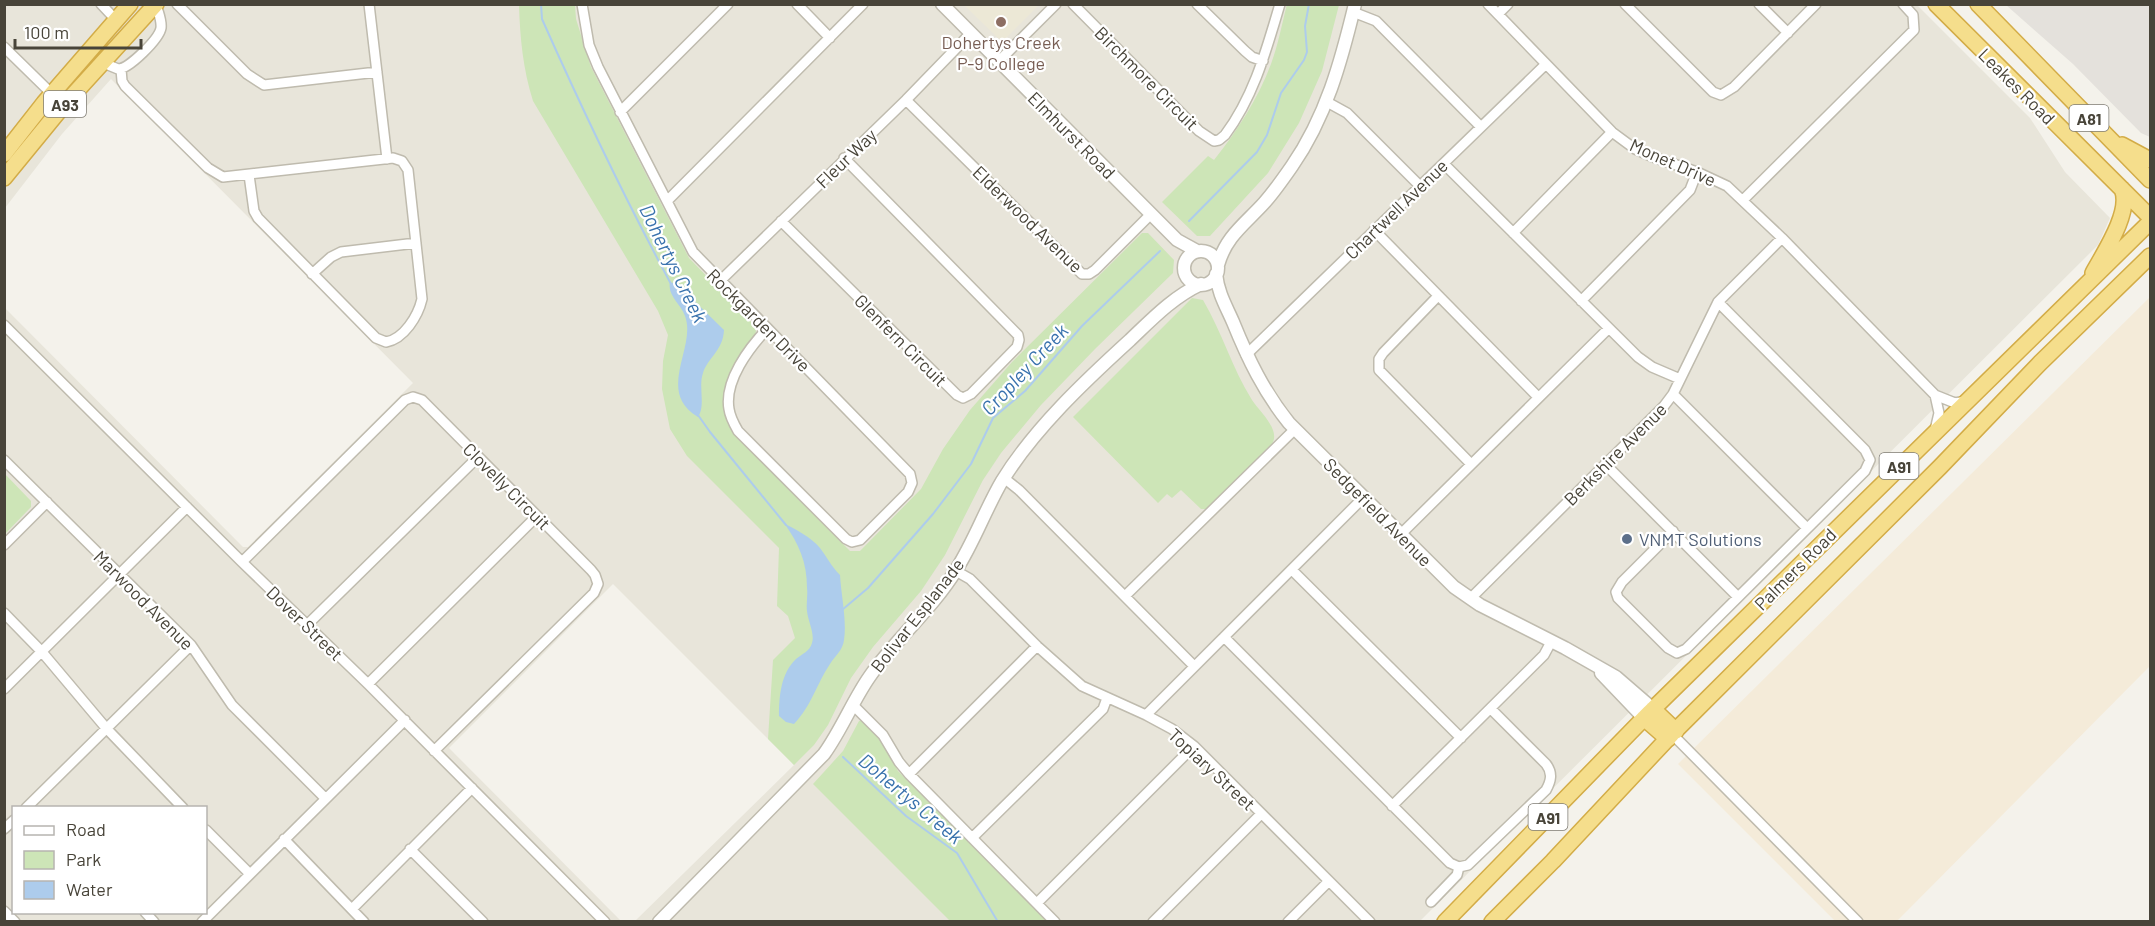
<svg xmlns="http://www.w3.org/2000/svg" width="2155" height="926" font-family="Barlow,sans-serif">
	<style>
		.residential { fill: #e8e5da; fill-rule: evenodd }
		.commercial { fill: #f4ebd9 }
		.industrial { fill: #e4e1dc }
		.education { fill: #ece8d6 }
		.green { fill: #cde5b7 }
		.water { fill: #adccec }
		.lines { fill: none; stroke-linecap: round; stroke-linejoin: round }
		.stream { stroke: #adccec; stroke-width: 2 }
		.minor-casing { stroke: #bfbbae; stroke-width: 12 }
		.tertiary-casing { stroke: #bfbbae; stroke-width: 15 }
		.trunk-casing { stroke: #d3ac47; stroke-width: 18 }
		.minor { stroke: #fff; stroke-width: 9 }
		.tertiary { stroke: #fff; stroke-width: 12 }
		.trunk { stroke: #f5de8c; stroke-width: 15 }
		.education-dot { fill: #8d6e63; stroke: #fff; stroke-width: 2 }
		.service-dot { fill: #5c6f8a; stroke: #fff; stroke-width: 2 }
		.labels { text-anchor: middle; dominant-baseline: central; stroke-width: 4.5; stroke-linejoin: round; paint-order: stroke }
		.shield { fill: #fff; stroke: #7f7c74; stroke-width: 1.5 }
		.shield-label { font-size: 16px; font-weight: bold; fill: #484439 }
		.education-label { font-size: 18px; fill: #785e54; stroke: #fff }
		.street-label { font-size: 18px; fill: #484439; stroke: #fff }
		.service-label { font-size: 18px; fill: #4e5e75; stroke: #fff; text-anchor: start }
		.water-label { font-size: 20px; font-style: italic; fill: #3972ad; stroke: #fff }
	</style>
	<rect width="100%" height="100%" fill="#f4f2eb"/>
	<path class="residential" d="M1916 4 2030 118 2065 172 2110 218 2098 245 1420 921H635L794 765 613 584 449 748 621 921 5 922V308L243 547H248L413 383 111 79 62 134 5 208V5ZM14 808H206V912H14Z"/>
	<path class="commercial" d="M2150 297V666L1897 921H1835L1678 764Z"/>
	<path class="industrial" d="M2006 5H2150V137L2141 133 2073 64Z"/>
	<path class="education" d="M964 5H1039L1004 40 999 39Z"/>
	<path class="green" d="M1287 4 1339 5 1322 71 1299 123 1268 173 1210 236H1197L1162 202 1208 156 1214 160C1237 131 1258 99 1271 64 1278 45 1282 24 1287 4Z
		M519 5H575L576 19 591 67 689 258 755 326 756 332C736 368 709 396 736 436L850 551H860L921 489 943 449 970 410 1012 362 1142 233H1148L1174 260 1173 273 1095 349 1041 405 1001 453 983 480 945 555 921 591 873 647 851 678 828 725 814 745 794 765 768 739 773 660 795 638 788 616 777 606 779 548 687 456 670 429 662 389 663 361 668 335 658 311 533 101C523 69 520 38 519 5Z
		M1192 298 1203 300C1222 332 1232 368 1252 400 1260 412 1281 430 1272 444L1206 509H1201L1181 490 1172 498 1167 494 1158 503 1073 417Z
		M5 474 31 501V507L5 534Z
		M863 720 879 736 898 771 1048 921H950L813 784 843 751 859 721Z"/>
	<path class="water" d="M670 282 678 285 724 330C723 351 708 357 703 373 698 387 706 405 698 417 655 392 697 347 685 316 681 304 667 296 670 282Z
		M784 523C796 530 811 537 820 548 827 557 831 566 840 575 841 594 847 621 844 640 843 650 835 656 830 664 816 685 812 705 794 724L786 722 779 716C779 696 781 673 796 659 802 654 810 651 812 643 815 634 808 621 807 611 806 603 808 596 807 588 807 562 799 544 784 523Z"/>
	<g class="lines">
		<path class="stream" d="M541 4 542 19C582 109 624 197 671 284
			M1189 221 1257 152 1267 135 1281 93 1304 60 1307 52 1305 26 1309 4
			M698 415 710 432 786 525
			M842 610 868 588 933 514 971 464 993 418 1025 391 1082 326 1160 251
			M843 757 906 816 957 853 998 922"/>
		<defs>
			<path id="minor" d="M101 4 116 20
				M177 4 247 74 264 85 377 72
				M369 4 387 159
				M582 4 589 45 598 67 693 252 910 474 912 483 908 492 860 540 852 542 846 539 738 431C734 424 730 417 729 409 724 381 749 348 767 329
				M797 4 830 38
				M1073 4 1199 131 1214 141 1219 140 1225 135C1254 96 1266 51 1280 4
				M1197 4 1245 51 1252 57 1263 61
				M1488 4 1612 132 1635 149 1653 157 1697 172 1727 186 1782 238 1935 395 1955 403 1966 401
				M1625 4 1713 92 1721 95 1734 87 1816 4
				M1759 4 1788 33
				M1353 12 1376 21 1481 127
				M1498 14 1508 4
				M4 47 52 94
				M999 61 1056 4
				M101 62 118 69C129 69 159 39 161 28 162 20 158 12 156 4
				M121 69 122 81 125 86 208 168 223 177 393 158 402 161 408 170 422 299C418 316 404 339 386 342L376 338 258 218 254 211 249 175
				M906 100 1082 274H1089L1095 270 1151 214
				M1327 102 1347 113 1420 186
				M620 112 728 4
				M1444 164 1638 357 1652 367 1680 379
				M1743 200 1914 30 1913 15 1903 4
				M667 201 863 4
				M781 221 957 395 963 398 971 394 1017 347 1019 340 1018 335 844 158
				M1374 230 1538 397
				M1513 233 1612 132
				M312 274 331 257 341 252 416 243
				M720 281 906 100 971 33
				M1438 296 1383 353 1379 359V370L1471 464
				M1581 301 1690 190 1697 172
				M4 325 242 562 368 684 605 922
				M1246 355 1546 64
				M1673 394 1807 528
				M1935 430 1939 413 1935 395
				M4 460 191 645 232 705 325 798
				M1605 464 1738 597
				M1004 478 1019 490 1194 666
				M1673 531 1622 582 1616 592 1618 598 1668 648 1677 653 1686 649 1865 471 1870 460 1865 450 1718 302
				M1400 535 1608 329
				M4 545 47 502
				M242 562 405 400 413 397 422 400 591 570 595 575 598 584 594 593 434 751
				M1292 570 1461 738
				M956 571 970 579 1037 646 1082 686 1146 715 1172 729 1194 746 1370 922
				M1125 596 1295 429
				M1470 599 1664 406 1673 394 1718 302 1782 238
				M4 613 42 652 106 728 183 808
				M307 625 478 457
				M1224 637 1450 863 1459 867
				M368 684 537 516
				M4 689 187 507
				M853 705 883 735 899 762 909 774 1055 922
				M1146 715 1363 498
				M1672 734 1858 922
				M909 774 1037 646
				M1392 806 1544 655 1551 642
				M26 808 191 645
				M4 829 14 820
				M206 830 250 874
				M972 838 1103 709 1107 698
				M284 839 364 922
				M410 849 483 922
				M1431 902 1457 875 1459 867 1468 865 1546 790C1551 781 1553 773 1546 764L1491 709
				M1037 903 1194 746
				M352 909 472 788
				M4 911 15 922
				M145 912 154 922
				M202 922 405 720
				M1153 922 1261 814
				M1288 922 1329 881"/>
			<path id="tertiary" d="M942 4 1177 240 1197 251
				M1184 268a17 17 0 1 1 34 0a17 17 0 1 1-34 0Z
				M1218 265C1226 236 1245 224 1264 203 1274 192 1283 179 1292 166 1326 117 1341 62 1355 4
				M1216 274C1218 293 1226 306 1233 322 1248 359 1264 392 1289 423L1454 587 1480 605 1565 648 1616 677 1653 709
				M1601 673 1644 718
				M659 922 824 754C842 729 853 700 870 676 896 639 932 609 956 570 974 542 985 510 1002 481 1034 429 1085 381 1130 340 1152 319 1173 297 1201 284"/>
			<path id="trunk" d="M1936 4 2150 217
				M1978 4 2150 180
				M2122 145 2150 160
				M4 154 44 103 130 4
				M4 178 63 106 156 4
				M2093 273C2104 253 2132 211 2122 189
				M1653 709 1676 731
				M1644 718 1668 739
				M1445 922 1650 712 2150 222
				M1492 922 1553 861 1672 734 1940 467 2040 363 2150 256"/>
		</defs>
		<use href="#minor" class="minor-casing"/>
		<use href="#tertiary" class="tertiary-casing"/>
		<use href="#trunk" class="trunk-casing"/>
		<use href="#minor" class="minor"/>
		<use href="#tertiary" class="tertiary"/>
		<use href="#trunk" class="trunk"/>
	</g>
	<circle class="education-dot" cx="1001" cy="22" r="6"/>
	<circle class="service-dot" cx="1627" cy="539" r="6"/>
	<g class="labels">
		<g class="shield">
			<rect x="44" y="91" width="42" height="26" rx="4.5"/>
			<rect x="2069.5" y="105" width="39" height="26" rx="4.5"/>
			<rect x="1879.5" y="453" width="39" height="26" rx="4.5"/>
			<rect x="1528.5" y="804" width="39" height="26" rx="4.5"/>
		</g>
		<g class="shield-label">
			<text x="65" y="104">A93</text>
			<text x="2089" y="118">A81</text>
			<text x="1899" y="466">A91</text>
			<text x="1548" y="817">A91</text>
		</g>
		<g class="education-label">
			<text x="1001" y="42">Dohertys Creek<tspan x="1001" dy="21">P-9 College</tspan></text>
		</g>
		<g class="street-label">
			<text transform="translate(1147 78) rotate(45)">Birchmore Circuit</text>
			<text transform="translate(2017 86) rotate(45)">Leakes Road</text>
			<text transform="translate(1072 135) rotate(45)">Elmhurst Road</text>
			<text transform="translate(846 158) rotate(-44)">Fleur Way</text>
			<text transform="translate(1673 162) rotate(24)">Monet Drive</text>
			<text transform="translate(1396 209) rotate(-44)">Chartwell Avenue</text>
			<text transform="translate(1028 219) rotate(44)">Elderwood Avenue</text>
			<text transform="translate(759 320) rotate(45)">Rockgarden Drive</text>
			<text transform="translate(901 340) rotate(45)">Glenfern Circuit</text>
			<text transform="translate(1615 454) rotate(-45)">Berkshire Avenue</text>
			<text transform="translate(507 486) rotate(45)">Clovelly Circuit</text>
			<text transform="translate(1378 512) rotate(45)">Sedgefield Avenue</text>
			<text transform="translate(1795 569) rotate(-45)">Palmers Road</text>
			<text transform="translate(144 600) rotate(45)">Marwood Avenue</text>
			<text transform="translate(917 615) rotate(-52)">Bolivar Esplanade</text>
			<text transform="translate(305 623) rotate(44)">Dover Street</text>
			<text transform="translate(1212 769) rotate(43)">Topiary Street</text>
		</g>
		<g class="service-label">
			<text x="1639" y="539">VNMT Solutions</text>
		</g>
		<g class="water-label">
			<text transform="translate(674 263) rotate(64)">Dohertys Creek</text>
			<text transform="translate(1024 369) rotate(-47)">Cropley Creek</text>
			<text transform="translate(911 798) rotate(40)">Dohertys Creek</text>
		</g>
	</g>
	<rect width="2155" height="926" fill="none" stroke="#484439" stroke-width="12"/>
	<rect x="12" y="806" width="195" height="108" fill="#ffffff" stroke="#b6b4b0" stroke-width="1.5"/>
	<rect x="24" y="826" width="30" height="9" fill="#ffffff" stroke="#b6b4b0" stroke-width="1.5"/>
	<text x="66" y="836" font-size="18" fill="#484439">Road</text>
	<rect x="24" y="851" width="30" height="18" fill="#cde5b7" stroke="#b6b4b0" stroke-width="1.5"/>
	<text x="66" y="866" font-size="18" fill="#484439">Park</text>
	<rect x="24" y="881" width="30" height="18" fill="#adccec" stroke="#b6b4b0" stroke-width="1.5"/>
	<text x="66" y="896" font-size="18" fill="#484439">Water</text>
	<path d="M15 39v9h126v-9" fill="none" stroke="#484439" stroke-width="3"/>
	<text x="24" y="39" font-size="18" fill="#484439" stroke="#ffffff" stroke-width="4.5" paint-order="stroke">100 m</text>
</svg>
